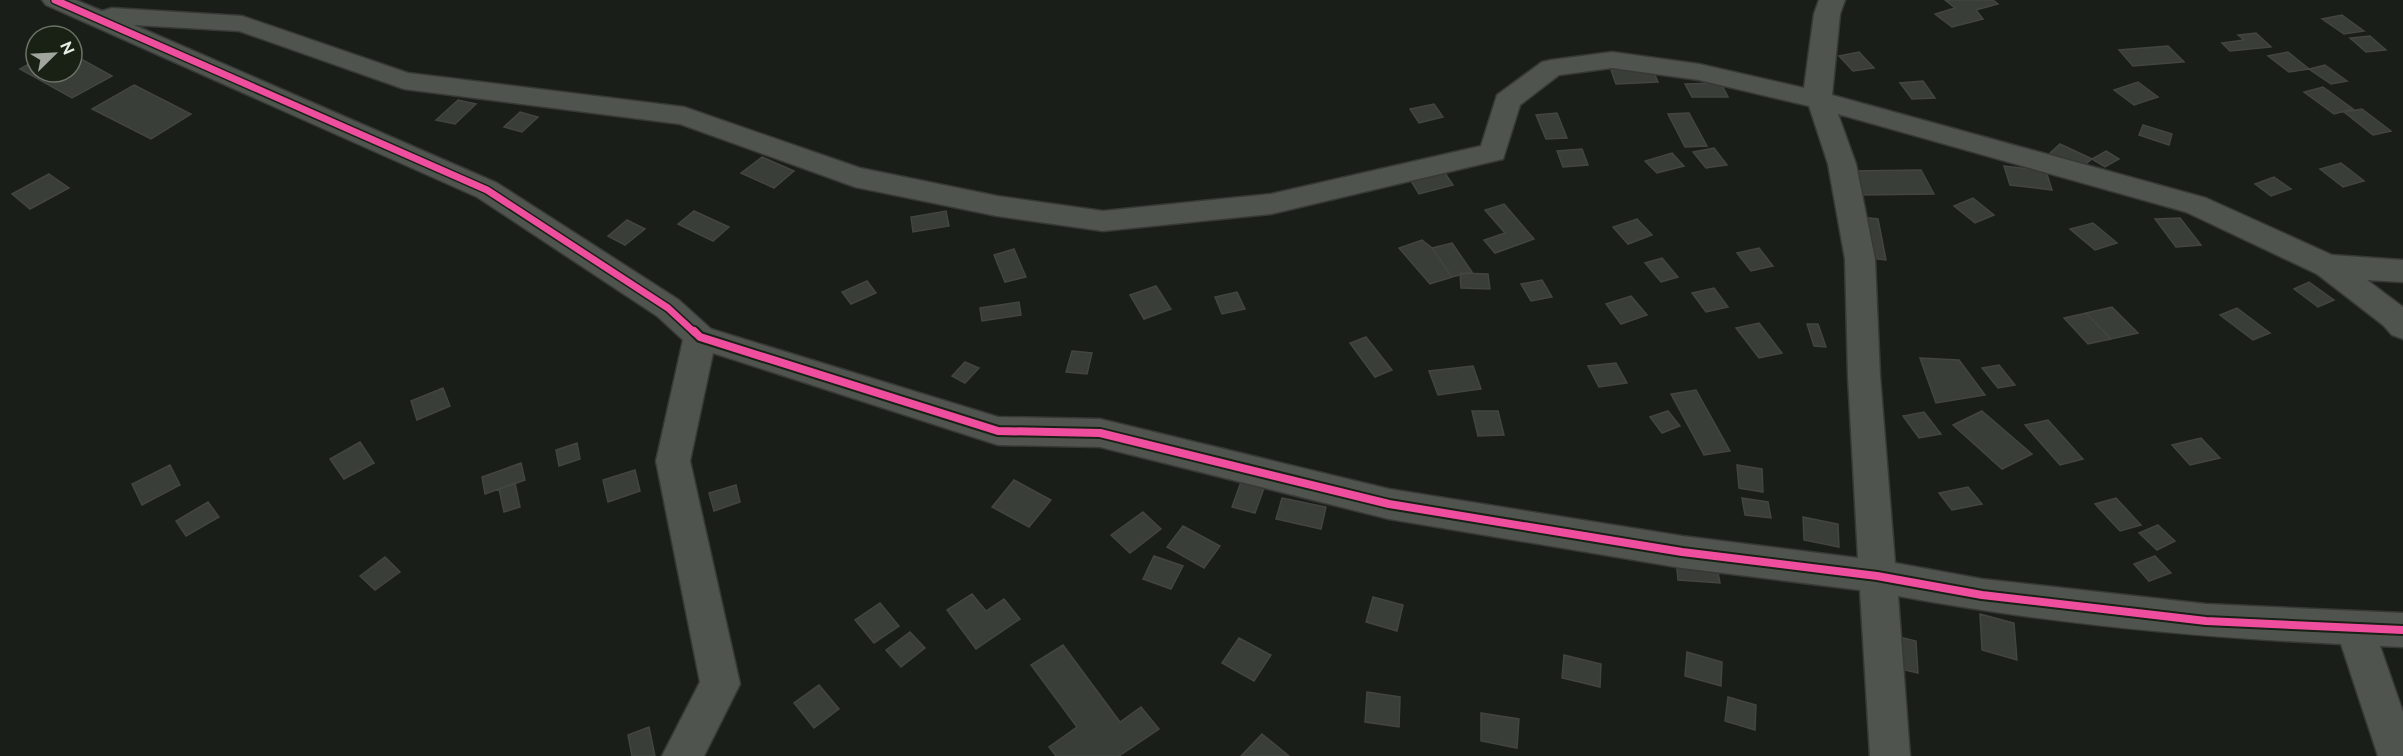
<svg xmlns="http://www.w3.org/2000/svg" width="2403" height="756" font-family="Raleway,sans-serif">
	<style>
		.building { fill: #3a3e38; stroke: #424540; stroke-width: 1.5 }
		.lines { fill: none; stroke-linecap: round; stroke-linejoin: round }
		.street-casing { stroke: #363935; stroke-width: 3 }
		.street { fill: #50544e; fill-rule: evenodd }
		.cycleway-far1-casing { stroke: #192115; stroke-width: 10 }
		.cycleway-casing { stroke: #192115; stroke-width: 12 }
		.cycleway-far1 { stroke: #ef4d9e; stroke-width: 7 }
		.cycleway { stroke: #ef4d9e; stroke-width: 8 }
	</style>
	<rect width="100%" height="100%" fill="#1a1e18"/>
	<path class="building" d="M1945 0H1993L1998 4 1976 10 1983 19 1952 27 1935 14 1955 8Z
		M2342 15 2364 31 2344 34 2322 19Z
		M2256 33 2271 47 2230 51 2222 43 2244 40 2238 35Z
		M2370 36 2386 50 2366 52 2350 38Z
		M2168 46 2184 62 2133 66 2119 50Z
		M1859 52 1874 68 1853 71 1839 56Z
		M2288 52 2309 69 2289 72 2268 56Z
		M72 54 112 76 72 98 20 69 36 60V72H72Z
		M2325 65 2347 81 2331 84 2309 69Z
		M1652 68 1658 82 1616 84 1611 70Z
		M1923 81 1935 98 1912 99 1900 83Z
		M2138 82 2158 97 2134 105 2114 90Z
		M1721 83 1728 97H1692L1685 84Z
		M134 85 191 114 151 139 92 109Z
		M2323 87 2353 109 2334 114 2304 92Z
		M458 100 476 104 455 124 436 120Z
		M1434 104 1443 117 1419 123 1410 109Z
		M2362 109 2391 131 2373 135 2344 112Z
		M520 112 538 117 522 132 504 127Z
		M1557 113 1567 138 1546 139 1536 115Z
		M1689 113 1707 146 1685 147 1668 114Z
		M2143 125 2172 134 2169 145 2139 135Z
		M2060 144 2092 159 2079 169 2049 154Z
		M1714 148 1727 165 1706 168 1693 152Z
		M1582 149 1588 165 1563 167 1557 151Z
		M2106 151 2119 159 2105 167 2092 159Z
		M1672 153 1684 166 1657 173 1645 161Z
		M762 157 794 171 774 188 741 173Z
		M2341 163 2364 181 2343 187 2320 169Z
		M2004 166 2046 171 2052 190 2010 185Z
		M1921 170 1934 194 1862 195 1849 171Z
		M1445 173 1453 185 1419 194 1411 181Z
		M49 174 69 188 30 209 12 194Z
		M2274 177 2291 189 2271 196 2255 184Z
		M1973 198 1994 215 1975 223 1954 206Z
		M1504 204 1534 239 1495 253 1484 240 1505 233 1485 210Z
		M694 211 729 227 713 241 678 224Z
		M946 211 949 226 913 232 911 217Z
		M1861 217 1878 219 1886 260 1869 258Z
		M2180 218 2201 245 2176 247 2155 219Z
		M1637 219 1652 235 1628 244 1613 227Z
		M627 220 645 229 625 245 608 236Z
		M2093 223 2117 243 2095 250 2070 229Z
		M1422 240 1432 248 1452 277 1430 284 1399 248Z
		M1452 243 1472 272 1452 277 1432 248Z
		M1759 248 1773 266 1751 271 1737 253Z
		M1014 249 1026 277 1005 282 994 255Z
		M1662 258 1678 277 1661 282 1645 263Z
		M1460 273 1488 274 1490 289 1461 288Z
		M1542 280 1552 297 1531 301 1521 284Z
		M867 281 876 293 851 304 842 292Z
		M2309 282 2334 300 2318 307 2294 289Z
		M1156 286 1171 309 1144 319 1130 295Z
		M1714 288 1728 307 1706 312 1692 293Z
		M1237 292 1245 309 1222 314 1215 297Z
		M1631 296 1647 315 1621 324 1606 304Z
		M1019 302 1021 315 982 321 980 308Z
		M2112 307 2138 333 2111 339 2086 313Z
		M2237 308 2270 333 2253 340 2220 315Z
		M2086 313 2111 339 2088 344 2064 318Z
		M1759 323 1782 353 1759 358 1736 328Z
		M1807 324H1818L1826 347 1814 346Z
		M1366 337 1392 370 1375 377 1350 343Z
		M1072 351 1092 353 1087 374 1066 372Z
		M1920 358 1959 360 1985 395 1936 403Z
		M965 362 979 368 965 383 952 376Z
		M1616 363 1627 383 1599 387 1588 366Z
		M1999 365 2015 385 1998 388 1982 368Z
		M1473 366 1481 389 1438 395 1429 371Z
		M443 388 450 406 417 420 411 401Z
		M1696 390 1730 451 1704 455 1671 394Z
		M1472 411H1498L1504 435 1478 436Z
		M1668 411 1680 426 1662 433 1650 417Z
		M1982 411 2032 454 2002 469 1953 425Z
		M1924 412 1941 434 1919 438 1903 416Z
		M2048 420 2083 459 2060 465 2025 425Z
		M2201 438 2220 458 2190 465 2172 445Z
		M360 442 374 463 344 479 330 459Z
		M577 443 580 459 559 466 556 450Z
		M521 463 525 480 485 494 482 477Z
		M170 465 180 485 142 505 132 484Z
		M1737 465 1762 469 1763 492 1739 488Z
		M635 470 640 491 608 502 603 480Z
		M1014 480 1051 500 1029 527 992 507Z
		M1241 482 1264 488 1255 513 1232 507Z
		M515 483 520 507 504 512 499 489Z
		M736 485 740 502 714 511 709 493Z
		M1968 487 1982 504 1952 510 1939 493Z
		M1282 498 1326 507 1321 529 1276 519Z
		M1742 498 1768 502 1771 518 1745 515Z
		M2116 498 2141 525 2120 531 2095 504Z
		M208 502 219 517 186 536 176 521Z
		M1143 512 1161 529 1130 553 1111 535Z
		M1803 517 1838 524 1839 547 1804 540Z
		M2158 525 2175 541 2157 550 2139 533Z
		M1183 526 1220 546 1204 568 1167 547Z
		M1154 556 1183 566 1171 589 1143 579Z
		M2155 556 2171 573 2149 581 2134 564Z
		M385 557 400 572 375 590 360 576Z
		M1676 559 1716 562 1720 583 1678 580Z
		M972 594 986 611 1004 599 1020 619 976 649 947 610Z
		M1373 597 1403 605 1397 631 1366 622Z
		M880 603 899 626 874 643 855 620Z
		M1980 614 2014 623 2017 660 1982 650Z
		M910 632 925 648 901 667 886 650Z
		M1895 636 1916 641 1918 673 1896 668Z
		M1239 638 1271 655 1254 681 1222 663Z
		M1063 645 1120 722 1141 707 1159 729 1119 756H1056L1049 747 1077 727 1031 665Z
		M1687 652 1722 662 1721 686 1685 676Z
		M1564 655 1601 664 1600 687 1562 678Z
		M819 685 839 709 814 728 794 703Z
		M1367 692 1400 697 1399 727 1365 722Z
		M1728 697 1756 705 1755 730 1725 721Z
		M1481 713 1519 719 1517 748 1481 741Z
		M649 727 655 756H632L628 735Z
		M1262 734 1289 756H1241Z"/>
	<g class="lines">
		<defs>
			<path id="street" d="M42 0H76L102 11 112 8 242 16 408 73 684 107 860 168 997 196 1103 211 1271 194 1481 146 1497 95 1542 62 1551 60 1612 52 1699 64 1804 88 1814 14 1819 0H1845L1840 14 1832 95 2206 198 2332 255 2403 260V282L2367 280 2403 307V339L2392 335 2383 325 2317 274 2186 212 1838 114 1856 164 1875 259 1880 376 1895 563 1982 579 2206 604 2403 613V647L2380 646 2403 712V756H2378L2341 644C2191 637 2045 623 1898 596L1910 756H1870L1860 590 1682 568 1389 519 1100 447 998 445 713 353 690 461 740 684 704 756H662L700 682 656 461 683 340 657 316 477 197 46 5ZM134 25 239 31 404 89 680 124 855 187 997 216 1103 231 1271 214 1503 159 1520 105 1559 75 1612 68 1699 80 1809 106 1828 164 1845 259 1848 376 1858 558 1682 536 1389 489 1100 419 998 417 711 329 679 300 497 183Z"/>
		</defs>
		<use href="#street" class="street-casing"/>
		<use href="#street" class="street"/>
		<defs>
			<path id="cycleway-far1" d="M55 0 487 190 668 308 695 333"/>
			<path id="cycleway" d="M694 331 700 337 998 431 1100 433 1389 504 1682 552 1877 576 1982 595 2206 621 2403 630"/>
		</defs>
		<use href="#cycleway-far1" class="cycleway-far1-casing"/>
		<use href="#cycleway" class="cycleway-casing"/>
		<use href="#cycleway-far1" class="cycleway-far1"/>
		<use href="#cycleway" class="cycleway"/>
	</g>
	<g transform="translate(54 54) rotate(66)"><circle r="28" fill="#192115" stroke="#6c7368" stroke-width="1.5"/>
	<path d="M0-4.5L10 22L0 15L-10 22Z" fill="#a0a59d"/>
	<text y="-9" font-size="16" font-weight="bold" text-anchor="middle" fill="#e8ede5">N</text>
	</g>
</svg>
